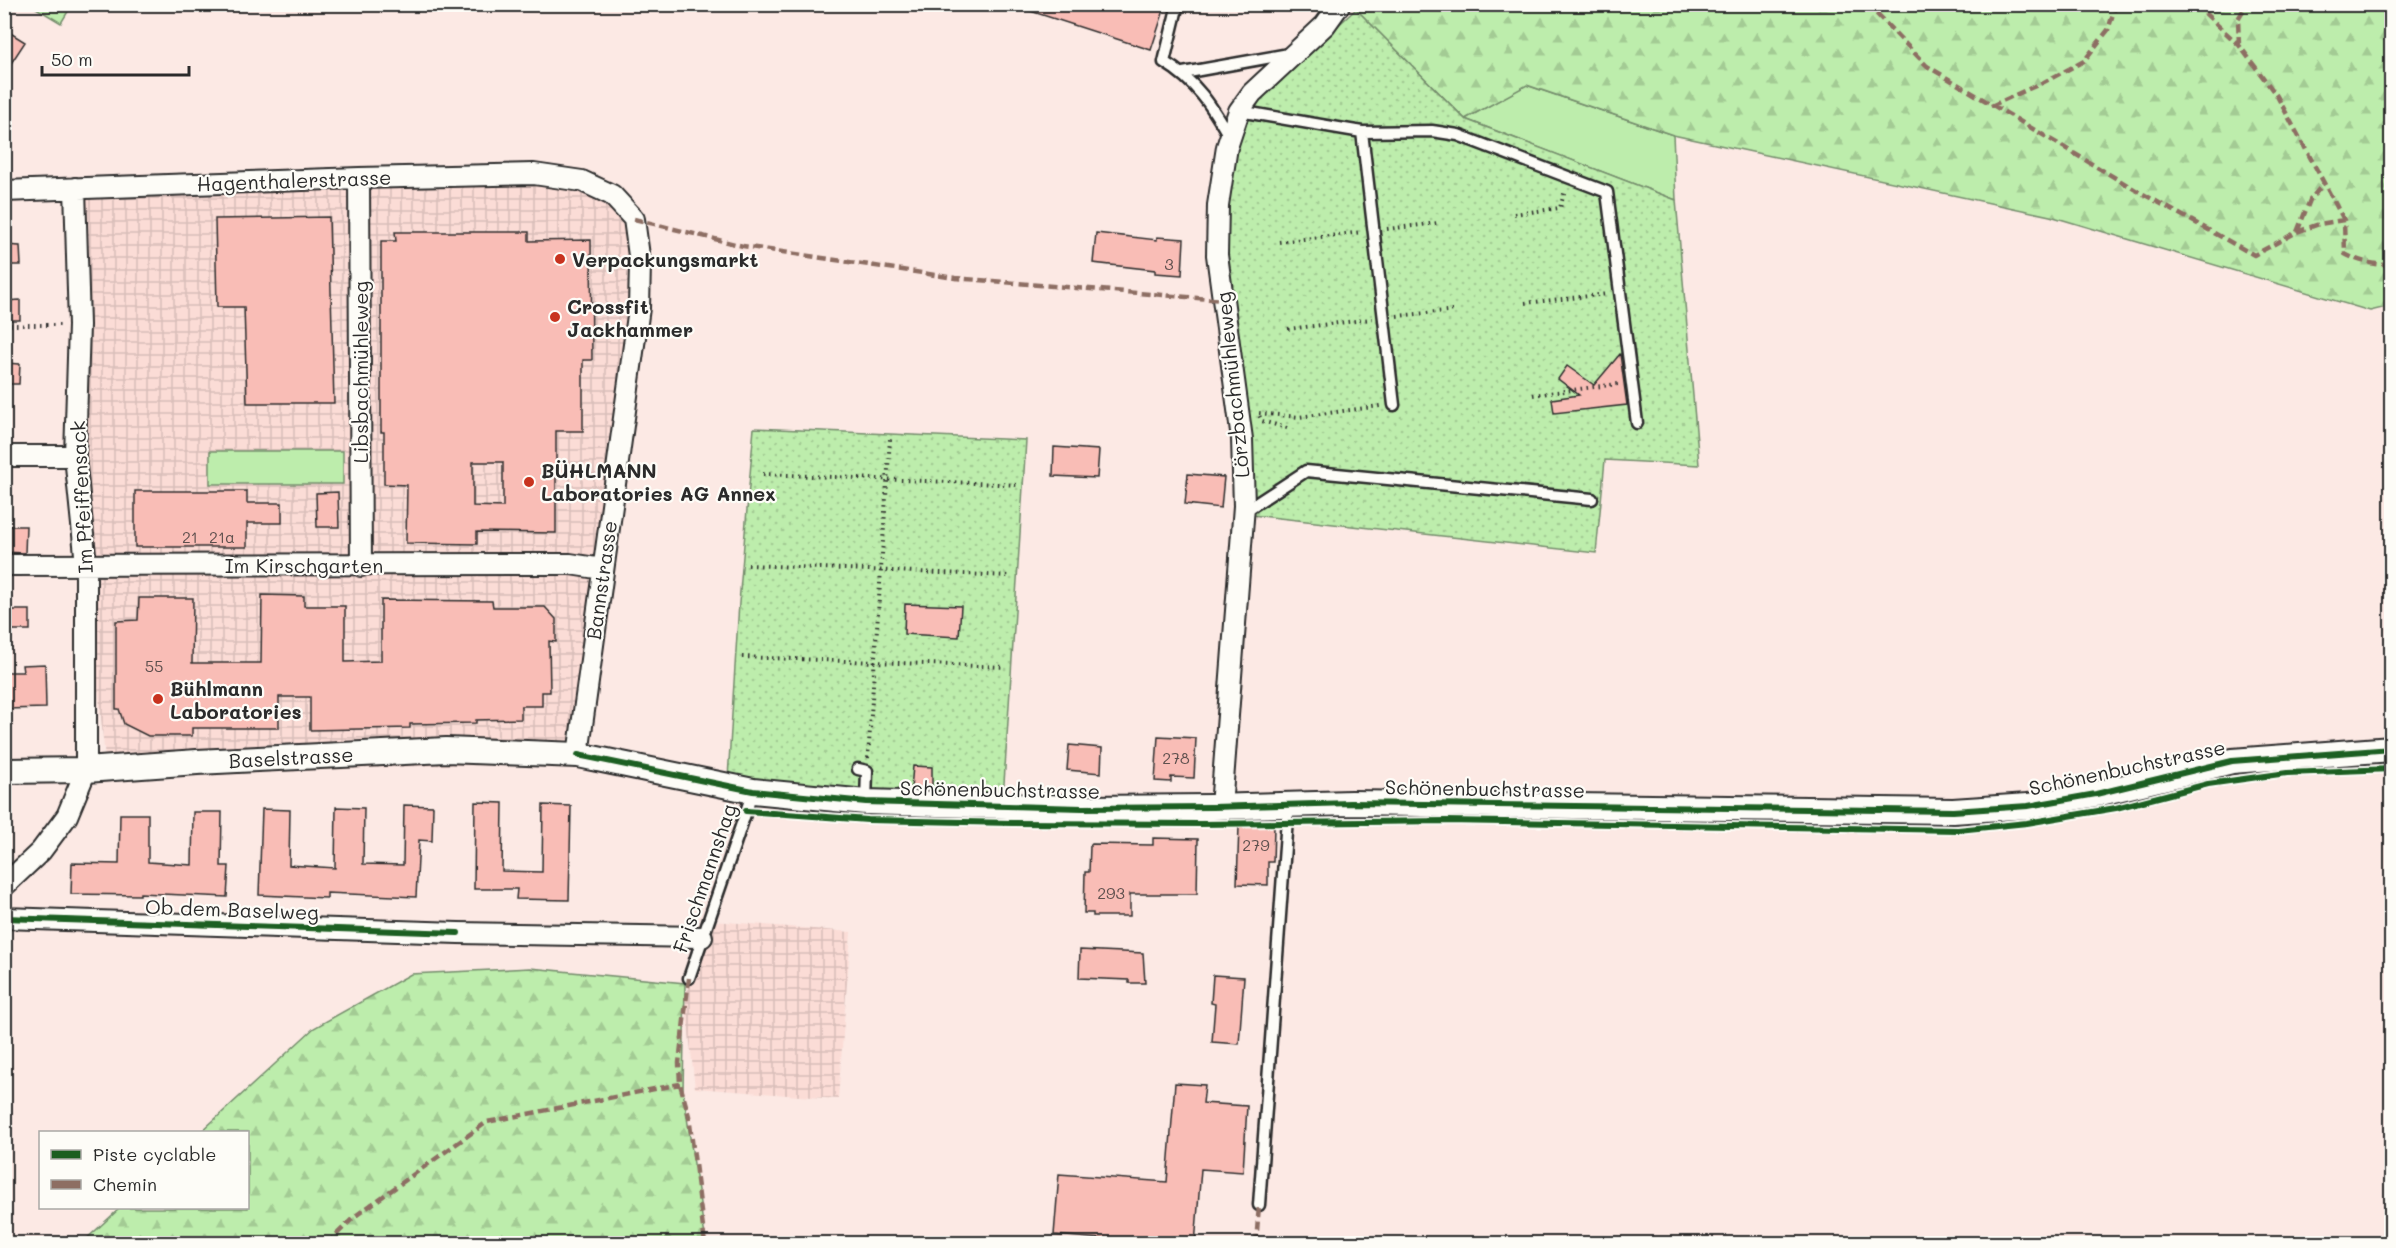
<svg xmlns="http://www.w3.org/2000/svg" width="2396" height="1248" font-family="Mali,sans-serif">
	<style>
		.industrial { fill: url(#industrial-grid) }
		.grass { fill: #bdedac; stroke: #748c6c; stroke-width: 1.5 }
		.forest { fill: url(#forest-firs); stroke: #748c6c; stroke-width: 1.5 }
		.garden { fill: url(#garden-dots); stroke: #748c6c; stroke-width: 1.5 }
		.building { fill: #f9bdb6; stroke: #2b2b2b; stroke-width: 1.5; fill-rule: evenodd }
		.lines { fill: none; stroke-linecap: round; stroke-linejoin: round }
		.service-casing { stroke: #2b2b2b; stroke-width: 15 }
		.minor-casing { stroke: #2b2b2b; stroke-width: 24 }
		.tertiary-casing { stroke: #2b2b2b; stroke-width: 28 }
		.path { stroke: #2b2b2b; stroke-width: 4; stroke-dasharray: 1.5 4.5; stroke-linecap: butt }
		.service { stroke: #fdfcf7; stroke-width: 10 }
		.minor { stroke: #fdfcf7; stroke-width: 20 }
		.tertiary { stroke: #fdfcf7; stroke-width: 24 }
		.quiet { stroke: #8d6e63; stroke-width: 4.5; stroke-dasharray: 9 4.5; stroke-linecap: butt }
		.cycleway-casing { stroke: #fdfcf7; stroke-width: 10 }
		.cycleway { stroke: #1b5e20; stroke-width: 6 }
		.poi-dot { fill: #c8321e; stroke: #fdfcf7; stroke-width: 2 }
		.labels { text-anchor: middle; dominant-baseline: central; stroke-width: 4.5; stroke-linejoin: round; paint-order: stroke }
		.number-label { font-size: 16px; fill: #5e504e }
		.street-label { font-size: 20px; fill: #2b2b2b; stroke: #fdfcf7 }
		.poi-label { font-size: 20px; font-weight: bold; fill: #2b2b2b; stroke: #fdfcf7; text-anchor: start }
	</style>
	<defs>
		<pattern id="industrial-grid" width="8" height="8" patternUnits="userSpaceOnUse" patternTransform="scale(1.5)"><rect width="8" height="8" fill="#fbdcd6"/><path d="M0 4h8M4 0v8" fill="none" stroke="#d7bdb8"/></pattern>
		<pattern id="forest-firs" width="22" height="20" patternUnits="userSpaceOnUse" patternTransform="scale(1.5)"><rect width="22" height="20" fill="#bdedac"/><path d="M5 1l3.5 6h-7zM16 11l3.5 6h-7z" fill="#a3cb94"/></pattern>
		<pattern id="garden-dots" width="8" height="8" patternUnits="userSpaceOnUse" patternTransform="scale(1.5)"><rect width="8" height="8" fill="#bdedac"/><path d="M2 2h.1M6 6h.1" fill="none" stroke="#a3cb94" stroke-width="1.8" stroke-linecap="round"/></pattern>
	</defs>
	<rect width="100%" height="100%" fill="#fce9e4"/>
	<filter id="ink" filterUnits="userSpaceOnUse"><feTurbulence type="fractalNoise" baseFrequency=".0167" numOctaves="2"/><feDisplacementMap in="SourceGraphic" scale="12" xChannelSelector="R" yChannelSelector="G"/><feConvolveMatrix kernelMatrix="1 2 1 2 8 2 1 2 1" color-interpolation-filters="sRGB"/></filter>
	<g filter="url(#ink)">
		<path class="industrial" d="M582 181 634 219 640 263 603 569 587 766 444 765 107 779 86 564 75 188Z
			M714 921 851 932 838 1099 695 1088 685 997Z"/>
		<path class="grass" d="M31 5H72L61 23Z
			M1526 85 1673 135 1676 200 1465 119Z
			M210 451H343V484H210Z"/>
		<path class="forest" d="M1358 4 2391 5V306L2370 311 2050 216 1673 135 1527 85 1465 119 1356 9Z
			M530 968 685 983 683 1091 706 1243H82L120 1208H248V1132H201L314 1028 411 974Z"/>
		<path class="garden" d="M1356 9 1465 119 1676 200 1699 465 1605 460 1596 553 1243 514 1221 230 1240 116Z
			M754 428 1026 440 1003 799 745 788 728 778 739 603Z"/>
		<path class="building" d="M1021 4H1166L1151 50 1021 8Z
			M4 29 25 42 4 74Z
			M329 217 334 403H247L244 307H217L215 219Z
			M395 232H529V241L591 240 592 360H583V431H556V533L477 532V544L406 543 407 485 384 484V432H381V241H396ZM473 462H503V507L473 506Z
			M1096 233 1157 240V237L1184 239 1182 275 1155 273V270L1093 263Z
			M4 245 20 246 21 265H4Z
			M20 300V320H4V301Z
			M1620 354 1627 405 1554 413 1552 399 1579 395 1558 379 1567 366 1594 385Z
			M4 363 20 364 19 384H4Z
			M1054 447 1099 450 1097 478 1053 476Z
			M1188 474 1224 477 1221 508 1185 504Z
			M135 491H247V503H282V523H247V547H135Z
			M338 492 339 527H317L316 493Z
			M4 526H26L25 553 4 552Z
			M262 595 304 596V606H345V662L381 661V600L492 601 493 607H545L556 619V642L549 641 550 692H542V706H521V719L476 720V723L410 724V728L310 730V697H279V728H192V736H148L124 724 119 709H116V621L138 620 139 598H193L192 663H261Z
			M905 604 961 606 959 637 904 634Z
			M4 610H30V630H4Z
			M45 664 46 708 4 709V672H23L22 665Z
			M1158 736 1196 738 1194 778 1171 777V782L1155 781Z
			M1069 745 1102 748 1101 773 1067 770Z
			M913 766 932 767V790L911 789Z
			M475 802 503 803 502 871 542 872 543 805 571 806 569 900 516 899 517 889H474Z
			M404 805 433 806 432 841 419 840 416 897 327 893V898L259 895 262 809 290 810 289 865 335 868 336 807 364 808 363 864 403 865Z
			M193 812H222L221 866H229L227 897 140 893V895L71 894 72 863 119 864 120 814H148V862L192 865Z
			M1239 826 1274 827 1273 862H1268V885L1237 884Z
			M1153 838 1198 839 1197 894H1130V916H1093V913H1084L1085 872H1089L1090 846 1092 844 1153 845Z
			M1080 950 1143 953 1145 983H1129V980L1079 978Z
			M1213 975 1244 977 1239 1044 1212 1042 1215 1004 1211 1003Z
			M1175 1083 1205 1085 1203 1103 1247 1106 1243 1172 1201 1169 1195 1244H1165L1054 1235 1059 1174 1167 1182Z"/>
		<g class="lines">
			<defs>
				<path id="service" d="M1178 4 1164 62C1196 81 1212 106 1230 138
					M1183 73 1289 54
					M1239 111 1362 132 1432 131 1458 135 1607 192 1637 423
					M1362 132 1394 405
					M1244 506 1251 507 1306 471 1592 499
					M858 769 867 771 866 802
					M689 978 753 791
					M1259 1205 1288 805"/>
				<path id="minor" d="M359 178 361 566
					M4 191 359 178 534 174 582 181 612 195 634 219 640 263 639 308 578 755
					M4 456H75
					M4 565 570 564 603 569
					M1221 807 1244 506 1242 439 1217 255 1218 205 1227 147 1239 111 1252 93 1325 25 1340 4
					M4 886 41 851 67 816 86 770V564L75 456 79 325 75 188
					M4 918 458 933 702 937"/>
				<path id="tertiary" d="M4 771 86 770 197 762 446 750 578 755 753 791 866 802 1082 808 1213 807 1351 803 1953 811 2028 806 2096 794 2232 761 2392 749"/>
			</defs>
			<use href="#service" class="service-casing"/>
			<use href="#minor" class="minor-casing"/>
			<use href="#tertiary" class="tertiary-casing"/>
			<path class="path" d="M1514 214 1560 208 1565 190
				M1387 229 1438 223
				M1279 242 1362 232
				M1525 303 1608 294
				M1397 316 1456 310
				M4 325H60
				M1288 329 1372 319
				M1533 395 1618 384
				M1287 428 1262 421 1258 413 1299 417 1380 406
				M763 474 1019 485
				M748 565 1010 576
				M742 657 1005 667
				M868 758 890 439"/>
			<use href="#service" class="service"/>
			<use href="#minor" class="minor"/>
			<use href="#tertiary" class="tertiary"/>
			<path class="quiet" d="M1867 4 1927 66 2134 189 2254 255 2297 232 2310 200 2324 183
				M2195 4 2239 45 2277 96 2344 220 2345 254C2360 262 2375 265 2392 265
				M2239 45 2238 19 2247 4
				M1991 106 2044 82 2084 61 2108 30 2116 4
				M634 219 743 246 955 278 1223 300
				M2297 232 2319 224 2344 220
				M689 978 679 1063 680 1084 689 1116 705 1244
				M327 1244 354 1217 487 1122 680 1084
				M1256 1244 1259 1205"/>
			<defs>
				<path id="cycleway" d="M578 755 753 791 866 802 1082 808 1213 807 1351 803 1953 811 2028 806 2096 794 2232 761 2392 749
					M746 811 868 820 1012 823 1200 824 1446 821 1958 830 2027 823 2116 808 2208 784 2287 773 2392 769
					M4 918 458 933"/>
			</defs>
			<use href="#cycleway" class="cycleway-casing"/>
			<use href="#cycleway" class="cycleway"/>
		</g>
	</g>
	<g class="poi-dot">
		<circle cx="560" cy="259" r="6"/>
		<circle cx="555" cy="317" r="6"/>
		<circle cx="529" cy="482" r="6"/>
		<circle cx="158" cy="699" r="6"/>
	</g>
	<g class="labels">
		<g class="number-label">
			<text x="1169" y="263">3</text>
			<text x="190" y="536">21</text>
			<text x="222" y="536">21a</text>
			<text x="154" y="665">55</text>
			<text x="1176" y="757">278</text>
			<text x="1256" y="844">279</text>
			<text x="1111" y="892">293</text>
		</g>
		<g class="street-label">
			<text transform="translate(294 180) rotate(-2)">Hagenthalerstrasse</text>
			<text transform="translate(360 372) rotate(-90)">Libsbachmühleweg</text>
			<text transform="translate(1232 385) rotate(-96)">Lörzbachmühleweg</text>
			<text transform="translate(81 497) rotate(-93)">Im Pfeiffensack</text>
			<text x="304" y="565">Im Kirschgarten</text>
			<text transform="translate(601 580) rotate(-82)">Bannstrasse</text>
			<text transform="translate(291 757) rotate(-3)">Baselstrasse</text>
			<text transform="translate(2127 767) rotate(-12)">Schönenbuchstrasse</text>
			<text transform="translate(1485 788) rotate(1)">Schönenbuchstrasse</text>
			<text transform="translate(1000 789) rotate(1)">Schönenbuchstrasse</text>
			<text transform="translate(704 878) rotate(-71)">Frischmannshag</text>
			<text transform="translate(232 909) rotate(2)">Ob dem Baselweg</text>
		</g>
		<g class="poi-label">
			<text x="572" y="259">Verpackungsmarkt</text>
			<text x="567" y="306">Crossfit<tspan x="567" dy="23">Jackhammer</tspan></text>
			<text x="541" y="470">BÜHLMANN<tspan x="541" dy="23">Laboratories AG Annex</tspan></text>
			<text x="170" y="688">Bühlmann<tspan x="170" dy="23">Laboratories</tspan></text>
		</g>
	</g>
	<rect width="2396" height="1248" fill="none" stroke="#fdfcf7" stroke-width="24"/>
	<rect x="12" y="12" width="2372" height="1224" fill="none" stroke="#2b2b2b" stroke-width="2" filter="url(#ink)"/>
	<rect x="39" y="1131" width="210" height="78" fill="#fdfcf7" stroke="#a9a8a5" stroke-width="1.5"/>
	<rect x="51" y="1150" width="30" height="9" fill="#1b5e20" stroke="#a9a8a5" stroke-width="1.5"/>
	<text x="93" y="1161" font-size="18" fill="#2b2b2b">Piste cyclable</text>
	<rect x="51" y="1180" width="30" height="9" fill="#8d6e63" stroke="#a9a8a5" stroke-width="1.5"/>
	<text x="93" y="1191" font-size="18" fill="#2b2b2b">Chemin</text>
	<path d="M42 66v9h147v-9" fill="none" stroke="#2b2b2b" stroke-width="3"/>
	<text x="51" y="66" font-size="18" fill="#2b2b2b" stroke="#fdfcf7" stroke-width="4.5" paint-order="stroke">50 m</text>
</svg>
